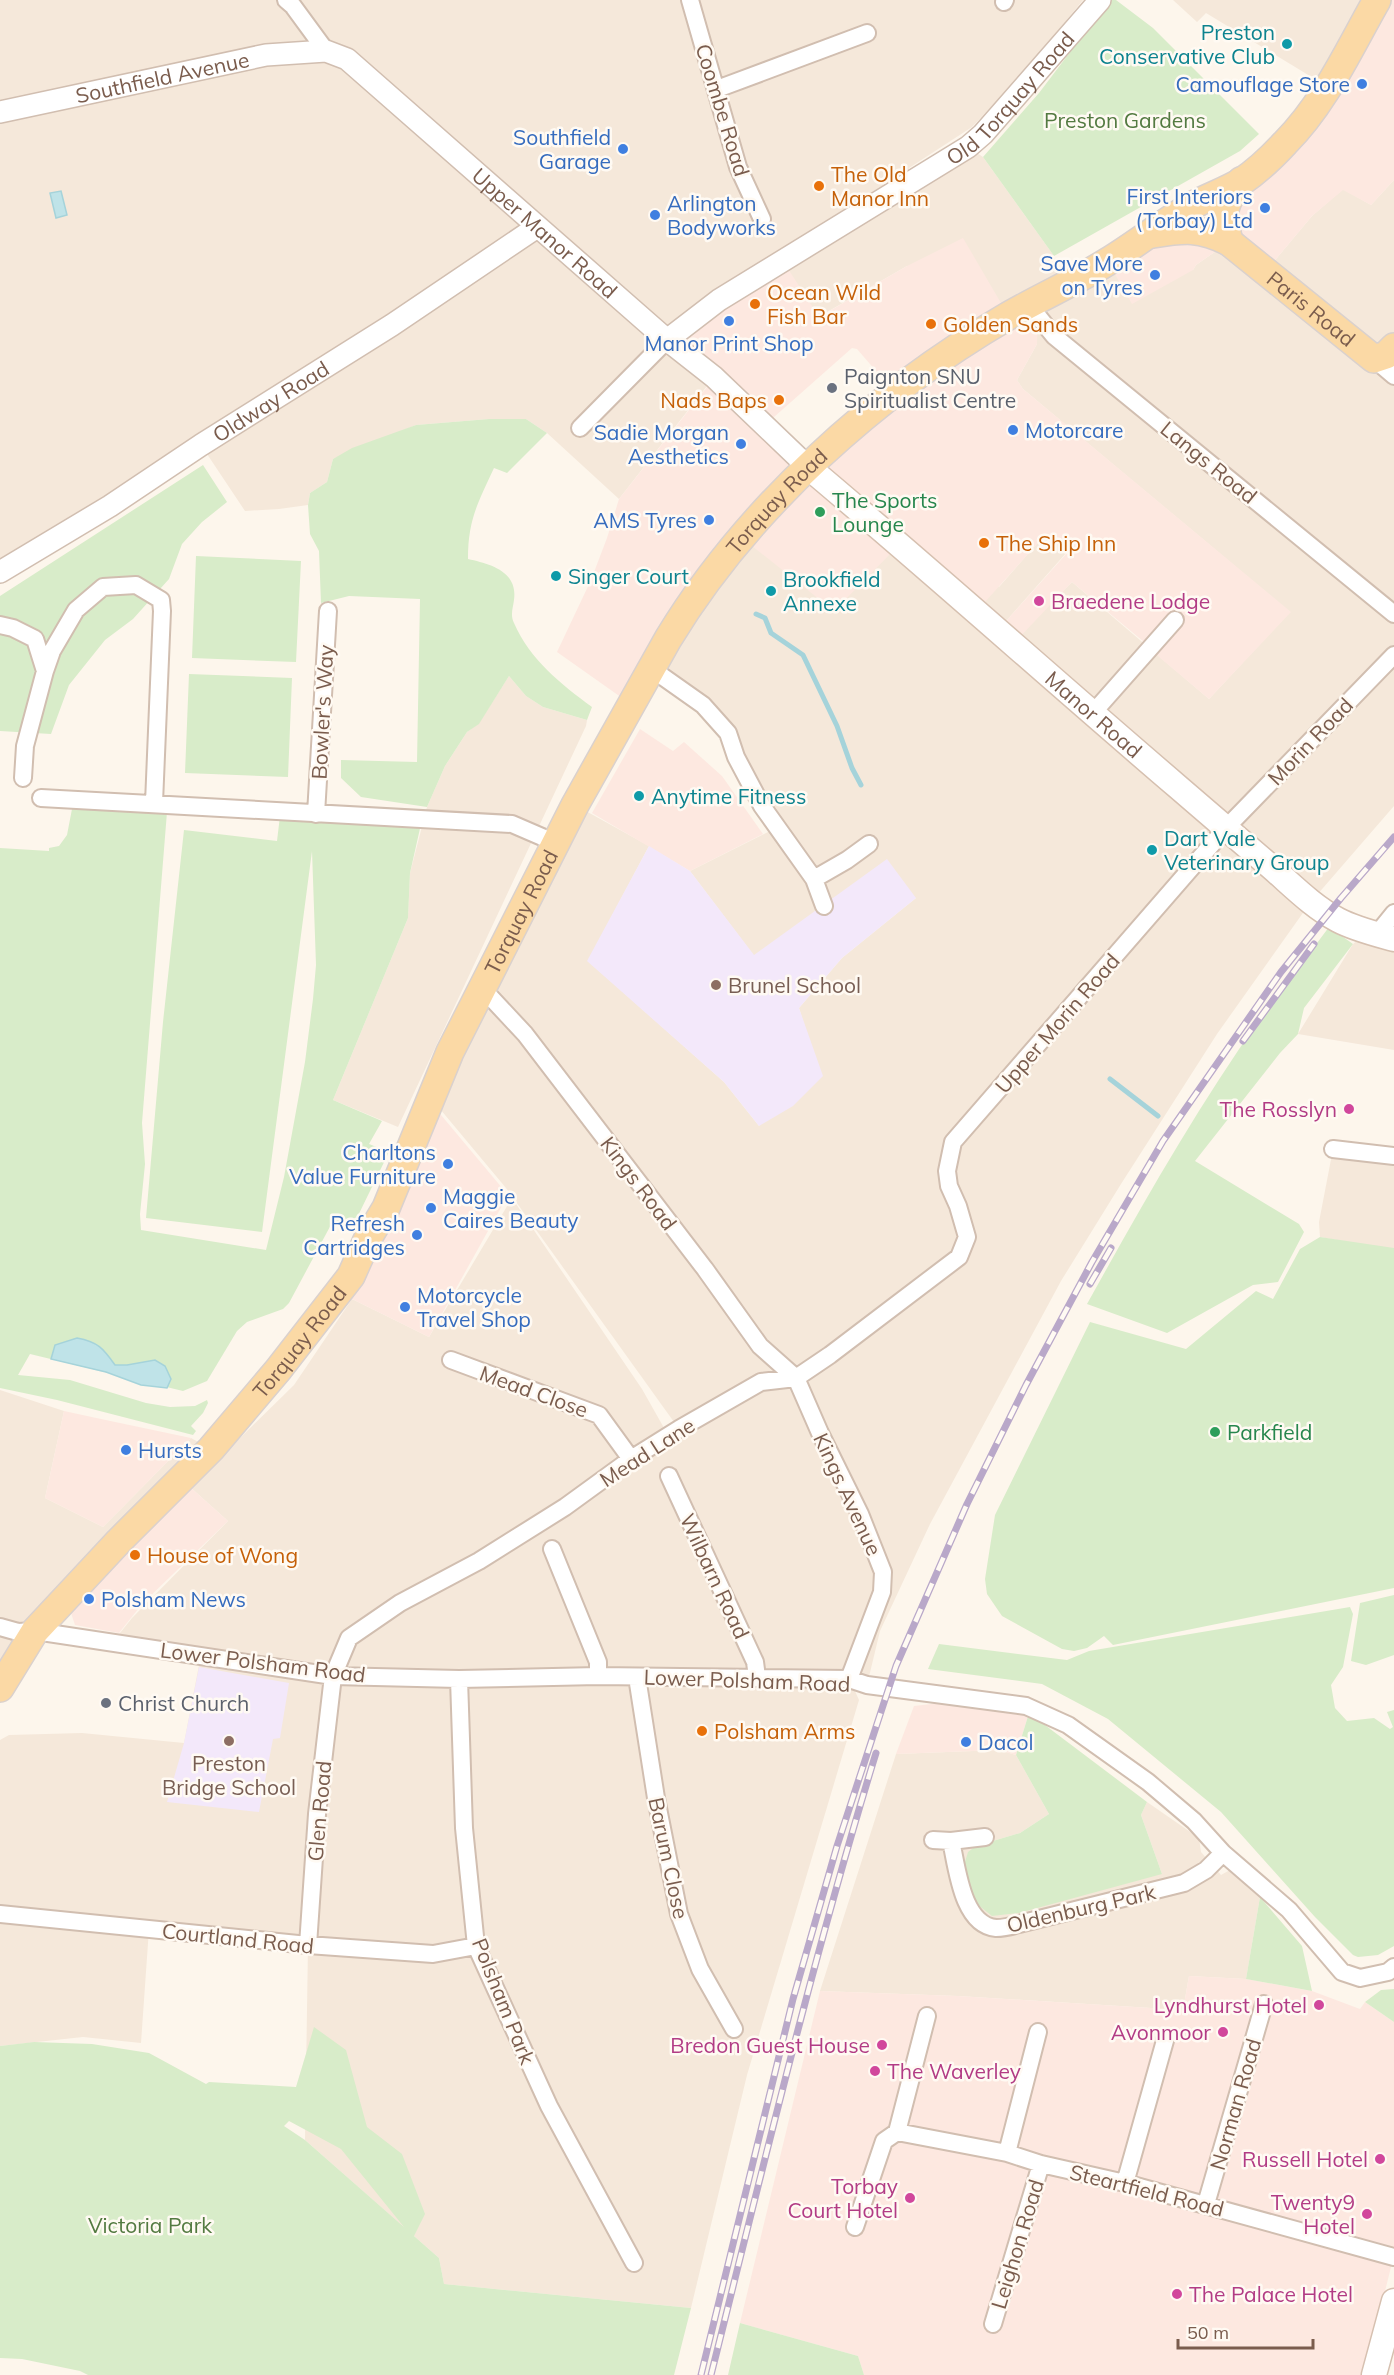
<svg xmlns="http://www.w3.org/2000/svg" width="1394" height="2375" font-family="Mulish,sans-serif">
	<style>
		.residential { fill: #f5e8da }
		.commercial { fill: #fde8e0; fill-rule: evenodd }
		.education { fill: #f3e8fa }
		.green { fill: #d8ecc9; fill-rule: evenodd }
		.water { fill: #bfe3e8; stroke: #a5d3da; stroke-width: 1.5 }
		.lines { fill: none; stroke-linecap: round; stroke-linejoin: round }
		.stream { stroke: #a5d3da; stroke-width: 5 }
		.minor-casing { stroke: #d1beb0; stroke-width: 20 }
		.tertiary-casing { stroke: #d1beb0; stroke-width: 24 }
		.secondary-casing { stroke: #d6c0b0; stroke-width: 27 }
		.primary-casing { stroke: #dad1cd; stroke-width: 30 }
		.minor { stroke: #fff; stroke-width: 16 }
		.tertiary { stroke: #fff; stroke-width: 21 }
		.secondary { stroke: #fff; stroke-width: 24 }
		.primary { stroke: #fbd9a5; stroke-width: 27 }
		.rail-casing { stroke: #b9a8c9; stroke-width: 7 }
		.rail { stroke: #fffaf3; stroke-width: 4.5; stroke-dasharray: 14; stroke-linecap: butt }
		.culture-dot { fill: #0f9aa8; stroke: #fffaf3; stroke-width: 2 }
		.shop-dot { fill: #3f7fe0; stroke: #fffaf3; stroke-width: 2 }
		.food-dot { fill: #e8710a; stroke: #fffaf3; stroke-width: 2 }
		.worship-dot { fill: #6b7280; stroke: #fffaf3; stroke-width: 2 }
		.leisure-dot { fill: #2e9e5b; stroke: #fffaf3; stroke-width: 2 }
		.hotel-dot { fill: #d1479c; stroke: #fffaf3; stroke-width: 2 }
		.education-dot { fill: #8d6e63; stroke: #fffaf3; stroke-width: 2 }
		.labels { text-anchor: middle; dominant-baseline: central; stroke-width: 5; stroke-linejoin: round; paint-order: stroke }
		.culture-label { font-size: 21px; fill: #0d838f; stroke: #fffaf3; text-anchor: start }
		.street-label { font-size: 21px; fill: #7a5c4d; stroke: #fffaf3 }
		.shop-label { font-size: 21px; fill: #366cbe; stroke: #fffaf3; text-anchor: end }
		.park-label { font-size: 21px; fill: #537a41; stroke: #fffaf3 }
		.food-label { font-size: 21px; fill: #c56008; stroke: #fffaf3; text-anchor: start }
		.worship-label { font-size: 21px; fill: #5b616d; stroke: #fffaf3; text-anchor: start }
		.leisure-label { font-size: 21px; fill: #27864d; stroke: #fffaf3; text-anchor: start }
		.hotel-label { font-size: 21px; fill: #b23c85; stroke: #fffaf3; text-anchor: end }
		.education-label { font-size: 21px; fill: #785e54; stroke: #fffaf3; text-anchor: start }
	</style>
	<rect width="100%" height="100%" fill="#fdf6ec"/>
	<path class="residential" d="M0 0H1083L1024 72 972 127 909 168 904 187 968 147 983 157 1054 256 1067 284 1088 273 1193 270 1196 265 1229 242 1266 271 1312 216 1343 189 1371 205 1394 180V806L1310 903 1217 1034 1121 1184 1061 1281 930 1524 880 1631 867 1685 850 1680 859 1700 747 2075 691 2308 444 2284 439 2258 305 2140 308 1945 149 1929 141 2043 83 2037 0 2046V1740L9 1735 82 1733 184 1743 200 1660 108 1648 132 1618 228 1521 190 1487 294 1385 352 1299 429 1337 512 1198 642 1389 668 1435 679 1429 506 1188 430 1097 575 805 649 846 588 961 724 1082 759 1126 808 1037 799 1008 842 958 916 898 824 906 754 956 690 871 776 828 728 733 652 669 742 538 900 544 999 587 1046 533 1067 552 999 629 1059 595 1072 582 1209 699 1290 612 1023 389 1017 380 1037 344 1009 315 907 266 714 377 619 499 547 433 526 419H489L416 425 333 459 327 482 310 493 308 505 279 509 245 511 201 445 0 572Z
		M1173 0H1377L1327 89 1305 73 1206 13 1197 22Z
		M509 676 526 696 543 707 587 720 586 726 398 1127 333 1100 408 918 410 873 427 807 445 766 467 732 479 723Z
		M1394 905V1050L1298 1034 1353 944 1379 923Z
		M1333 1149 1394 1156V1250L1320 1237 1319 1222Z
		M0 1390 64 1411 45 1498 103 1527 191 1438 211 1449 35 1631 5 1654 0 1663Z
		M999 1750 1016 1755 1049 1814 1020 1833 976 1846 1162 1874 1141 1815 1147 1802 1199 1838 1201 1852 1221 1875 1230 1870 1260 1897 1246 1979 1189 1976 1183 2010 958 1996 820 1991 896 1754Z"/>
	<path class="commercial" d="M1377 0H1394V180L1371 205 1343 190 1312 216 1266 271 1229 242 1196 265 1193 270 1132 304 1108 262 1224 222Z
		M963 238 1008 315 1038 316 1037 344 1017 380 1023 389 1291 612 1209 699 1159 657 1150 647 1072 582 1014 643 998 630 1067 553 1046 534 976 612 900 544 834 611 742 538 632 705 557 652 591 580 607 538 619 499 714 378 667 340 783 261 819 317 907 266ZM852 348 857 349 876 371 897 390 808 467 765 425Z
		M640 729 673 751 684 742 722 776 763 834 690 871 592 813Z
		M436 1109 508 1195 429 1337 352 1299 394 1217Z
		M64 1411 101 1419 191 1438 103 1527 45 1498Z
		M190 1487 228 1521 143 1603 119 1633 75 1625 71 1613 79 1599Z
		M949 1702 1029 1713 1016 1755 999 1750 896 1754 914 1706Z
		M1189 1976 1246 1979 1312 1991 1360 2009 1365 2002 1394 2022V2255L1364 2375H864L858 2356 740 2323 820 1991 958 1996 1183 2010Z"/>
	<path class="education" d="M649 846 690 871 754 955 887 859 916 898 842 958 799 1008 823 1076 793 1106 759 1126 724 1082 587 961Z
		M199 1667 289 1683 280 1738 273 1739 259 1812 167 1802 184 1743Z"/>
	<path class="green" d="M1112 0H1116L1153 28 1259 134 1240 151 1054 256 983 157 1039 93 1080 39 1098 11 1105 3Z
		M489 419H526L547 433 507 473 494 468C478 503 468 519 468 559 490 564 518 571 514 600 513 608 510 615 514 623 530 660 561 684 592 707L587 720 543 707 526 696 509 676 479 724 467 732 445 766 427 807 361 797 341 778V760L417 762 420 599 349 596 321 603 319 551 310 534 308 505 310 493 327 482 333 459 352 448 416 425Z
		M203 465 227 502 202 522 182 544 169 579 133 619 105 640 69 685 51 734 0 731V596Z
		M196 556 301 561 296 662 192 658Z
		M189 674 292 678 288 777 185 773Z
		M72 809 167 812 142 1123 145 1164 140 1214 141 1230 266 1250 284 1177 305 1062 313 999 316 965 312 851 262 1232 146 1218 163 1022 184 830 277 841 280 816 421 824 410 873 408 918 333 1100 382 1121 369 1144 389 1152 352 1228 333 1221 289 1303 283 1309 247 1322 237 1331 207 1381 183 1391 30 1354 18 1375 70 1380 146 1403 170 1407 195 1406 207 1400 208 1403 203 1413 191 1426 196 1431 193 1435 57 1400 0 1388V848L49 851V848L59 846 67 835Z
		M1329 927 1353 944 1304 1008 1298 1034 1280 1053 1195 1161 1299 1224 1304 1232 1278 1282 1253 1285 1167 1333 1087 1304C1141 1207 1196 1109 1260 1019 1282 988 1306 958 1329 927Z
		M1320 1237 1394 1248V1588L1113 1645 1104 1636 1087 1648 1074 1651 1062 1649 1002 1616 987 1594 985 1579 995 1515 1090 1322 1186 1349 1256 1291 1273 1299 1300 1249Z
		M1394 1595V1655L1366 1665 1351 1661 1360 1603Z
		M1350 1607 1353 1614 1343 1667 1331 1685 1335 1708 1347 1721 1374 1718 1390 1729 1393 1727 1387 1712 1394 1710V1946L1378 1955 1358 1957 1353 1955 1315 1917 1221 1812 1108 1719 1042 1684 928 1669 939 1644 1067 1660 1089 1651Z
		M1029 1713 1147 1802 1141 1815 1162 1874 1019 1913 992 1916 973 1901 964 1865 968 1852 976 1846 1020 1833 1049 1814 1016 1755Z
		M1260 1897 1302 1946 1312 1991 1246 1979Z
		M1394 1989V2022L1365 2002 1381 1990Z
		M314 2027 346 2050 367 2127 402 2154 425 2214 414 2236 439 2258 444 2284 691 2308 674 2375H88L80 2371 22 2359 0 2358V2046L34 2042 92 2044 149 2053 206 2084 209 2082 296 2087ZM289 2121 341 2149 404 2227 305 2140 284 2126Z
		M740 2323 858 2356 864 2375H728Z"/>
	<path class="water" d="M61 191 67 215 56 218 50 193Z
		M77 1338C98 1342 103 1348 115 1365H127L155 1360 165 1366 171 1379 167 1388 141 1385 106 1372 51 1359 55 1345Z"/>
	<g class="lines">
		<path class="stream" d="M756 614 765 618 771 633 803 655 837 726 852 768 861 785
			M1110 1079 1158 1116"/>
		<defs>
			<path id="minor" d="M286 0 293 6 326 51
				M690 0 738 167 762 219
				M1004 2 1005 0
				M717 89 867 33
				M1029 305 1054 336 1394 614
				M1374 359 1394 376
				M580 428 667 340
				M0 625 13 628 35 639 45 671
				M652 669 703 705 728 733 736 757 762 806 814 879 824 906
				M1092 714 1175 620
				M23 778 25 746 45 671 52 651 76 610 103 587 136 585 161 600 162 611 154 803
				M41 798 512 824 556 843
				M316 814 328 611
				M814 879 847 860 869 844
				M1377 934 1394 913
				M482 988 525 1034 705 1269 760 1346 796 1378 820 1433 860 1514 883 1572 882 1592 849 1679
				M1333 1149 1394 1156
				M451 1360 599 1415 631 1459
				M669 1476 755 1662 757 1677
				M552 1549 598 1662V1676
				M0 1627 18 1632 35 1631 333 1676 459 1679 598 1676 849 1679 867 1685 1026 1706 1068 1725 1148 1782 1194 1821 1223 1853 1289 1910 1342 1972 1360 1978 1388 1972 1394 1967
				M637 1677 656 1798 679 1914 700 1969 734 2029
				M459 1679 464 1828 476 1946 549 2106 634 2263
				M985 1837 951 1841C957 1867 962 1925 996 1928 1003 1928 1012 1926 1019 1924L1184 1883 1206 1870 1223 1853
				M933 1840 951 1841
				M0 1914 308 1945 433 1954 476 1946
				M308 1945 317 1814 333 1676 349 1638 400 1603 479 1561 565 1507 631 1459 679 1429 761 1382 796 1378 830 1355 959 1257 967 1237 958 1206 949 1186 947 1171 953 1142 1226 828 1394 655
				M897 2132 1007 2153 1041 2164 1125 2183 1394 2257
				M1007 2153 1038 2032
				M1125 2183 1166 2037
				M1206 2204 1264 2004
				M855 2227 884 2141 897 2132 927 2016
				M993 2324 1041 2164"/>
			<g id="tertiary">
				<path id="s1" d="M0 112 266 55 326 51 347 59 667 340 714 377 808 467"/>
				<path id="s2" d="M667 340 719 300 968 147 983 134 1100 0"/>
				<path id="s3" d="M0 572 110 506 201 445 392 325 537 227"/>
			</g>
			<g id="secondary">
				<path id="s4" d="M808 467C933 572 1054 681 1178 787 1209 814 1240 840 1271 867 1293 886 1312 906 1338 920 1355 929 1376 934 1394 939"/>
				<path d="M1374 2375 1394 2301"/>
			</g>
			<g id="primary">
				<path id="s5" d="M1153 234C1184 229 1200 227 1229 242L1374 359 1386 355 1394 347"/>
				<path d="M1229 242C1222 212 1222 205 1241 181"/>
				<path id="s6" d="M0 1688 35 1631 119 1541 211 1449 278 1370 351 1276 368 1238 386 1208 450 1052 575 805 668 639C748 507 876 393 1008 316 1041 297 1075 282 1107 262 1135 245 1160 225 1188 208 1205 198 1224 192 1241 182 1256 172 1272 157 1285 143 1325 103 1349 49 1377 0"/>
			</g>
		</defs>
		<use href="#minor" class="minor-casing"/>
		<use href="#tertiary" class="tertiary-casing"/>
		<use href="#secondary" class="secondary-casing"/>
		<use href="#primary" class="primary-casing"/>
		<use href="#minor" class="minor"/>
		<use href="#tertiary" class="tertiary"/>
		<use href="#secondary" class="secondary"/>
		<use href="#primary" class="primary"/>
		<defs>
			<path id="rail" d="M1243 1041 1314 944
				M1090 1284 1111 1248
				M701 2375 793 1999 837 1846 896 1666 967 1504 1026 1385 1092 1262 1163 1141 1281 972 1341 898 1394 837
				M711 2375C763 2167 813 1958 876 1753"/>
		</defs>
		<use href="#rail" class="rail-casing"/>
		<use href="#rail" class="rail"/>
	</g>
	<g class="culture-dot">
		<circle cx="1287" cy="44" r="6"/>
		<circle cx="556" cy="576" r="6"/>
		<circle cx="771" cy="591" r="6"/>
		<circle cx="639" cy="796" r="6"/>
		<circle cx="1152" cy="850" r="6"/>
	</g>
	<g class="shop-dot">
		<circle cx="1362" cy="84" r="6"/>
		<circle cx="623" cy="149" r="6"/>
		<circle cx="1265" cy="208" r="6"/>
		<circle cx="655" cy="215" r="6"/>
		<circle cx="1155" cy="275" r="6"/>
		<circle cx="729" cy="321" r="6"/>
		<circle cx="1013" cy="430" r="6"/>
		<circle cx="741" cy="444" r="6"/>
		<circle cx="709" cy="520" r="6"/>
		<circle cx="448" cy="1164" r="6"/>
		<circle cx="431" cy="1208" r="6"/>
		<circle cx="417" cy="1235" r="6"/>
		<circle cx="405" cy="1307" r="6"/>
		<circle cx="126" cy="1450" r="6"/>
		<circle cx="89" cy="1599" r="6"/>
		<circle cx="966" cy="1742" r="6"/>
	</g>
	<g class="food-dot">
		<circle cx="819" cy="186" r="6"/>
		<circle cx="755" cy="304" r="6"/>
		<circle cx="931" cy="324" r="6"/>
		<circle cx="779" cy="400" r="6"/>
		<circle cx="984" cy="543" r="6"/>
		<circle cx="135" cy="1555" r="6"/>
		<circle cx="702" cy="1731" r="6"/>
	</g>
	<g class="worship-dot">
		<circle cx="832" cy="388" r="6"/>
		<circle cx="106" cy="1703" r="6"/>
	</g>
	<g class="leisure-dot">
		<circle cx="820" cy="512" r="6"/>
		<circle cx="1215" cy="1432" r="6"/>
	</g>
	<g class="hotel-dot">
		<circle cx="1039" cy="601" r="6"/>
		<circle cx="1349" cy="1109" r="6"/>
		<circle cx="1319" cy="2005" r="6"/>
		<circle cx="1223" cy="2032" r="6"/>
		<circle cx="882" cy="2045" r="6"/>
		<circle cx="875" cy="2071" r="6"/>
		<circle cx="1380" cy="2159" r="6"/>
		<circle cx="910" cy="2198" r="6"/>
		<circle cx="1367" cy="2214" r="6"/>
		<circle cx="1177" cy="2294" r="6"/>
	</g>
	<g class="education-dot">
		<circle cx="716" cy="985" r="6"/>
		<circle cx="229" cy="1741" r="6"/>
	</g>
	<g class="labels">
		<g class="culture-label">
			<text x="1275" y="32" text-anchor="end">Preston<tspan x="1275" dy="24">Conservative Club</tspan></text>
			<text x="568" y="576">Singer Court</text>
			<text x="783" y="579">Brookfield<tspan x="783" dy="24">Annexe</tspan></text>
			<text x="651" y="796">Anytime Fitness</text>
			<text x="1164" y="838">Dart Vale<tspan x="1164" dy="24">Veterinary Group</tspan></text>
		</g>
		<g class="street-label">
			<text stroke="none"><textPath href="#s1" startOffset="166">Southfield Avenue</textPath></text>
			<text stroke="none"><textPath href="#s2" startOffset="422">Old Torquay Road</textPath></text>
			<text transform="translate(723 110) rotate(73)">Coombe Road</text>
			<text stroke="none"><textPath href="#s1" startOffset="618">Upper Manor Road</textPath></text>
			<text stroke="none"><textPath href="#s5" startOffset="184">Paris Road</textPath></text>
			<text stroke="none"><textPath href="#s3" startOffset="320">Oldway Road</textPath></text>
			<text transform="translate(1209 462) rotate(39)">Langs Road</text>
			<text stroke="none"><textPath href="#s6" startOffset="1431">Torquay Road</textPath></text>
			<text transform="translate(322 712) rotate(-87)">Bowler's Way</text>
			<text stroke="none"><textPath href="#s4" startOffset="378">Manor Road</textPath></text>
			<text transform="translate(1310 741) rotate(-46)">Morin Road</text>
			<text stroke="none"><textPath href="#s6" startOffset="945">Torquay Road</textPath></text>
			<text transform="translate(1057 1023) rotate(-49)">Upper Morin Road</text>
			<text transform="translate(639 1183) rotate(53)">Kings Road</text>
			<text stroke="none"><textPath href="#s6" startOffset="459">Torquay Road</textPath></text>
			<text transform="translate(534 1391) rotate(20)">Mead Close</text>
			<text transform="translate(647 1452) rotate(-33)">Mead Lane</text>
			<text transform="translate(848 1494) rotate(65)">Kings Avenue</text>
			<text transform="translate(715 1576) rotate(65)">Wilbarn Road</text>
			<text transform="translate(263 1662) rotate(7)">Lower Polsham Road</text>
			<text transform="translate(747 1680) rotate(2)">Lower Polsham Road</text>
			<text transform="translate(319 1811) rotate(-85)">Glen Road</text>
			<text transform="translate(669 1858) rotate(78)">Barum Close</text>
			<text transform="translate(1081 1908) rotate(-13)">Oldenburg Park</text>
			<text transform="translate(238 1938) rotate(6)">Courtland Road</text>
			<text transform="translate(504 2001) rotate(68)">Polsham Park</text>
			<text transform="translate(1235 2104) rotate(-74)">Norman Road</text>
			<text transform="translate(1147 2190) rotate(14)">Steartfield Road</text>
			<text transform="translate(1017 2244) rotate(-73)">Leighon Road</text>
		</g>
		<g class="shop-label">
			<text x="1350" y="84">Camouflage Store</text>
			<text x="611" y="137">Southfield<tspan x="611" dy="24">Garage</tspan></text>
			<text x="1253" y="196">First Interiors<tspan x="1253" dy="24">(Torbay) Ltd</tspan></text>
			<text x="667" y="203" text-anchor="start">Arlington<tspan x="667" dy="24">Bodyworks</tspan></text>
			<text x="1143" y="263">Save More<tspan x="1143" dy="24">on Tyres</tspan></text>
			<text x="729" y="343" text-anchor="middle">Manor Print Shop</text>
			<text x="1025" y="430" text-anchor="start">Motorcare</text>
			<text x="729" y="432">Sadie Morgan<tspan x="729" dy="24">Aesthetics</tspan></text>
			<text x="697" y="520">AMS Tyres</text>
			<text x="436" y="1152">Charltons<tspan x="436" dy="24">Value Furniture</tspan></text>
			<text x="443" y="1196" text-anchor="start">Maggie<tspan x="443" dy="24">Caires Beauty</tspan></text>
			<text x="405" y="1223">Refresh<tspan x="405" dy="24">Cartridges</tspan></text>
			<text x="417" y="1295" text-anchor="start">Motorcycle<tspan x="417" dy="24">Travel Shop</tspan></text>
			<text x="138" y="1450" text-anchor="start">Hursts</text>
			<text x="101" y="1599" text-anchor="start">Polsham News</text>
			<text x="978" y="1742" text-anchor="start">Dacol</text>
		</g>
		<g class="park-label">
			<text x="1125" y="120">Preston Gardens</text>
			<text x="150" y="2225">Victoria Park</text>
		</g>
		<g class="food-label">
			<text x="831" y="174">The Old<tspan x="831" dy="24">Manor Inn</tspan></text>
			<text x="767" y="292">Ocean Wild<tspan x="767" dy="24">Fish Bar</tspan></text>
			<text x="943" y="324">Golden Sands</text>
			<text x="767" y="400" text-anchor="end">Nads Baps</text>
			<text x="996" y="543">The Ship Inn</text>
			<text x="147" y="1555">House of Wong</text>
			<text x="714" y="1731">Polsham Arms</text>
		</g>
		<g class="worship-label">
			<text x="844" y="376">Paignton SNU<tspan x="844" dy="24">Spiritualist Centre</tspan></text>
			<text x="118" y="1703">Christ Church</text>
		</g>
		<g class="leisure-label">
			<text x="832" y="500">The Sports<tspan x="832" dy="24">Lounge</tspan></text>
			<text x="1227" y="1432">Parkfield</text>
		</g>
		<g class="hotel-label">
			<text x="1051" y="601" text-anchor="start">Braedene Lodge</text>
			<text x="1337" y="1109">The Rosslyn</text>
			<text x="1307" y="2005">Lyndhurst Hotel</text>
			<text x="1211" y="2032">Avonmoor</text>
			<text x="870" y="2045">Bredon Guest House</text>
			<text x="887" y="2071" text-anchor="start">The Waverley</text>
			<text x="1368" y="2159">Russell Hotel</text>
			<text x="898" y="2186">Torbay<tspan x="898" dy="24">Court Hotel</tspan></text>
			<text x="1355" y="2202">Twenty9<tspan x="1355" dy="24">Hotel</tspan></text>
			<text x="1189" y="2294" text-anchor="start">The Palace Hotel</text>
		</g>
		<g class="education-label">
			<text x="728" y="985">Brunel School</text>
			<text x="229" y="1763" text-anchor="middle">Preston<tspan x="229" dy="24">Bridge School</tspan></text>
		</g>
	</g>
	<path d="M1178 2339v9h135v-9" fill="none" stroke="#7a5c4d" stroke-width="3"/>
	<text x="1187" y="2339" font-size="18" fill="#7a5c4d" stroke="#fffaf3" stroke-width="4.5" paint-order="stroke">50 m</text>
</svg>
